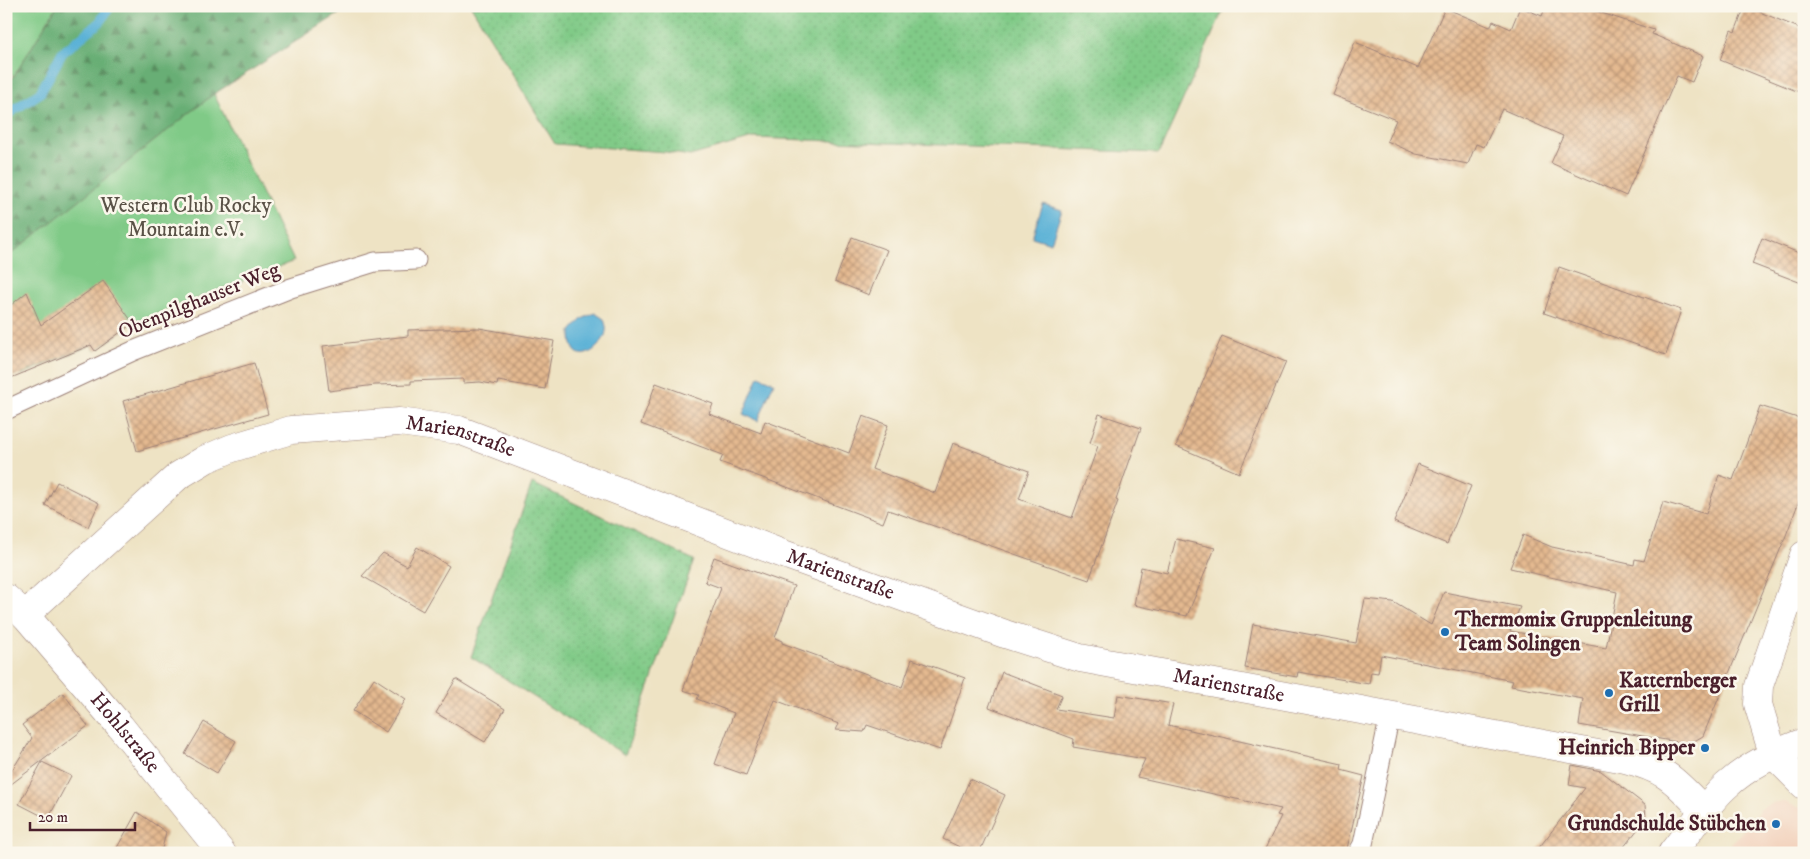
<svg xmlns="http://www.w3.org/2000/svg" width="1810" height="859" font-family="'IM FELL DW Pica',serif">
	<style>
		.built { fill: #f3d4bf }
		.grass { fill: url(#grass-dots); stroke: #657459 }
		.forest { fill: url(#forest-firs); stroke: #596650 }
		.green { fill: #80ca87; stroke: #657459 }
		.water { fill: #59b0d6; stroke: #526880 }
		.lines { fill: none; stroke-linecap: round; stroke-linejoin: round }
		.stream { stroke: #59b0d6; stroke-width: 10 }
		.building { fill: url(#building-cross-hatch) }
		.service-casing { stroke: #9c8178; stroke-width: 21 }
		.minor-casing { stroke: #9c8178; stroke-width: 29 }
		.tertiary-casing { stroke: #9c8178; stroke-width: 29 }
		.service { stroke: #fff; stroke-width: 19 }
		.minor { stroke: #fff; stroke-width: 28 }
		.tertiary { stroke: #fff; stroke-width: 28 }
		.poi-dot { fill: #1f6fb2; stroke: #fbf7ec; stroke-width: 2 }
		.labels { text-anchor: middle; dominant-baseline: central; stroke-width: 5; stroke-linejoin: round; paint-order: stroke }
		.park-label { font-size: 21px; fill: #5a5247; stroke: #fbf7ec }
		.street-label { font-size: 21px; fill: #4a1f2b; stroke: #fbf7ec }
		.poi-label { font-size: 21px; font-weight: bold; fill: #4a1f2b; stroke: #fbf7ec; text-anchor: start }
	</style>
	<defs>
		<pattern id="grass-dots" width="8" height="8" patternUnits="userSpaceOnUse" patternTransform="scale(1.25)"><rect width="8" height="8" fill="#80ca87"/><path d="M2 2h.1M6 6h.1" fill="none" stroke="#70ad75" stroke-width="1.8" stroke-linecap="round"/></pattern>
		<pattern id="forest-firs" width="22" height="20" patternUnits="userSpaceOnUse" patternTransform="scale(1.25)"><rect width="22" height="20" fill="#68ae74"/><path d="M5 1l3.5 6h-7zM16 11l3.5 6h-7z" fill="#588d5f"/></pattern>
		<pattern id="building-cross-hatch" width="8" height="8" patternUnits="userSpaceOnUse" patternTransform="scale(1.25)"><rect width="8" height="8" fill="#e4b990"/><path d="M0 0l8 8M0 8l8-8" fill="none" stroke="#bb9676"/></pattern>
	</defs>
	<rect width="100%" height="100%" fill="#fbf7ec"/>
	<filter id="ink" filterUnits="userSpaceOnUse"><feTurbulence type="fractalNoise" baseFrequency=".02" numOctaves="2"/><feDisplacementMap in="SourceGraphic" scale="10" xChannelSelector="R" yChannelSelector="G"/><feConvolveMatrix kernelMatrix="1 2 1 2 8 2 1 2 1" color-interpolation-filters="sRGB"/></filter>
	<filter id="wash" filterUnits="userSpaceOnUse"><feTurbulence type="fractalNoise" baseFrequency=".0096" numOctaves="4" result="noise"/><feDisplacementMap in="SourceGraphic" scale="20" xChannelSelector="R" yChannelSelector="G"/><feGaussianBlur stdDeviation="1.12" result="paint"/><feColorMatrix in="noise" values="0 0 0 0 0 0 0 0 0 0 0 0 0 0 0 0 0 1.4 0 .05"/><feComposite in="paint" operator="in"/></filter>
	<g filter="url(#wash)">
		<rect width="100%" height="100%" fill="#eee3c4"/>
		<path class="built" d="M1775 802H1785L1804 810V853H1724L1761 809Z"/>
		<path class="grass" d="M471 6H1225L1159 153 753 138 690 156 666 152 555 144Z
			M532 483 694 560 625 755 471 657Z"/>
		<path class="forest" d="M57 6H351L214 94 6 258V81L14 76Z"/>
		<path class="green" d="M6 6H57L14 76 6 71Z
			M214 94 294 261 133 323 95 351 91 345 20 375 6 351V258Z"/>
		<path class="water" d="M1043 204 1062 210 1051 243 1032 237Z
			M595 313 604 319C605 323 607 328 606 331 605 344 581 366 573 347 571 343 571 336 571 331L582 319Z
			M759 376 774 382 758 421 743 414Z"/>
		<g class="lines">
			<path class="stream" d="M6 115 40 93 62 53 100 22 110 6"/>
		</g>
		<g id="blocks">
			<path class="building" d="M1546 6H1580L1654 30 1652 34 1703 56 1692 82 1677 76 1626 196 1551 163 1563 136 1502 109 1484 147 1476 144 1468 164 1416 154 1387 141 1396 120 1333 95 1355 42 1418 68 1445 8 1490 27 1493 21 1511 29 1520 7 1542 16Z
				M1745 6 1804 30V94L1720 60 1731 30 1735 32Z
				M852 237 887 250 869 295 835 281Z
				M1762 238 1804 255V284L1752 264Z
				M1559 267 1681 310 1666 355 1544 313Z
				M103 281 133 323 95 351 91 345 6 380V309L27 292 41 325Z
				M479 328 554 341 545 389 498 381 497 385 480 382 463 383V379L411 381V384L375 385 329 391 323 346 408 336V330Z
				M1222 336 1286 362 1239 473 1176 446Z
				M254 363 268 414 137 451 123 401Z
				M656 383 713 404 709 414 761 433 765 421 849 453 863 416 888 425 872 469 935 493 953 443 1029 471 1019 499 1072 518 1098 446 1090 443 1099 414 1141 428 1116 500 1118 501 1089 580 888 510 883 523 720 462 723 455 641 424Z
				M1760 406 1804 420V488L1785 538 1703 736 1689 744 1579 725 1583 699 1511 686 1513 681 1381 655 1378 673 1371 672 1369 684 1298 672 1297 677 1245 668 1253 624 1356 643 1365 599 1393 602 1431 625 1444 592 1520 607 1510 631 1606 648 1617 592 1510 568 1523 535 1552 547 1634 565 1635 559 1644 561 1663 502 1706 514 1719 475 1733 480Z
				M1418 464 1471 486 1447 544 1394 522Z
				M57 482 99 503 88 527 45 505Z
				M1176 539 1215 548 1187 616 1134 605 1141 567 1167 573Z
				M417 547 449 566 423 611 362 576 383 553 407 566Z
				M714 557 794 586 775 638 782 641V643L902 687 912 659 965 678 940 750 867 725 864 732 836 730 839 724 775 700 746 775 715 764 734 713 697 699 699 695 683 690 721 588 705 582Z
				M1002 672 1062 695 1056 709 1114 718 1118 695 1173 704 1168 725 1342 764 1341 770 1364 776 1346 853H1263L1281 816 1277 815 1281 809 1137 777 1145 759 1073 747 1074 739 989 707Z
				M374 678 406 699 386 732 353 711Z
				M456 679 505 709 485 742 436 713Z
				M63 693 88 726 6 788V780L32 738 22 725Z
				M204 722 236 741 217 773 185 754Z
				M42 762 71 776 48 819 19 804Z
				M1572 765 1601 771 1645 805 1646 819 1619 853H1535L1585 788 1569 785Z
				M970 779 1005 795 979 853H972L943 839Z
				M137 812 166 832 161 853H114Z"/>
		</g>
	</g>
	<g filter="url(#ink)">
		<use href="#blocks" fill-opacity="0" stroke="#9c8178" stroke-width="1"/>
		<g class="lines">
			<defs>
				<path id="service" d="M6 410 133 351 291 288 375 262 416 260
					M1358 853 1363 844 1390 715"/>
				<g id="minor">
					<path d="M1804 555 1759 686 1758 704 1773 754 1804 785"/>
					<path id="s1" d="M6 598 25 615 120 726 222 853"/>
					<path id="s2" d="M25 615 178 476 206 459 232 448 291 430 399 422 459 430 778 552 1005 634 1080 658 1625 759C1668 770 1675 781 1704 811"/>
				</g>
				<path id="tertiary" d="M1672 853C1690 831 1705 805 1726 786 1749 765 1775 753 1804 742"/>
			</defs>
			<use href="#service" class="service-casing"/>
			<use href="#minor" class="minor-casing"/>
			<use href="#tertiary" class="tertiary-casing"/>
			<use href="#service" class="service"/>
			<use href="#minor" class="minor"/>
			<use href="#tertiary" class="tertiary"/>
		</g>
	</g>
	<g class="poi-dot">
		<circle cx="1445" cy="632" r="5"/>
		<circle cx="1609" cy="693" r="5"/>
		<circle cx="1705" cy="748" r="5"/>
		<circle cx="1776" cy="824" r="5"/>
	</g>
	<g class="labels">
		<g class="park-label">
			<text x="186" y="206">Western Club Rocky<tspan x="186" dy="24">Mountain e.V.</tspan></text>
		</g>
		<g class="street-label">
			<text transform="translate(199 301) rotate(-22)">Obenpilghauser Weg</text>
			<text stroke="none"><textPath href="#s2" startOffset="501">Marienstraße</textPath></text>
			<text stroke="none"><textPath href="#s2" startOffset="906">Marienstraße</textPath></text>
			<text stroke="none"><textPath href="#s2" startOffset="1311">Marienstraße</textPath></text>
			<text stroke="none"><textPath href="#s1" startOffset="180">Hohlstraße</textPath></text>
		</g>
		<g class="poi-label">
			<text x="1455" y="620">Thermomix Gruppenleitung<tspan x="1455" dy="24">Team Solingen</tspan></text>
			<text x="1619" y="681">Katternberger<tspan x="1619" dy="24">Grill</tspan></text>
			<text x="1695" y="748" text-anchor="end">Heinrich Bipper</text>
			<text x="1766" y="824" text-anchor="end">Grundschulde Stübchen</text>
		</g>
	</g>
	<rect width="1810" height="859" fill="none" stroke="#fbf7ec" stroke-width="25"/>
	<path d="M30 822v8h105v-8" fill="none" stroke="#4a1f2b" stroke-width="2.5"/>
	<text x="38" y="822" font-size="15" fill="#4a1f2b" stroke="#fbf7ec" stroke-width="4" paint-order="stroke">20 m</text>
</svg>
